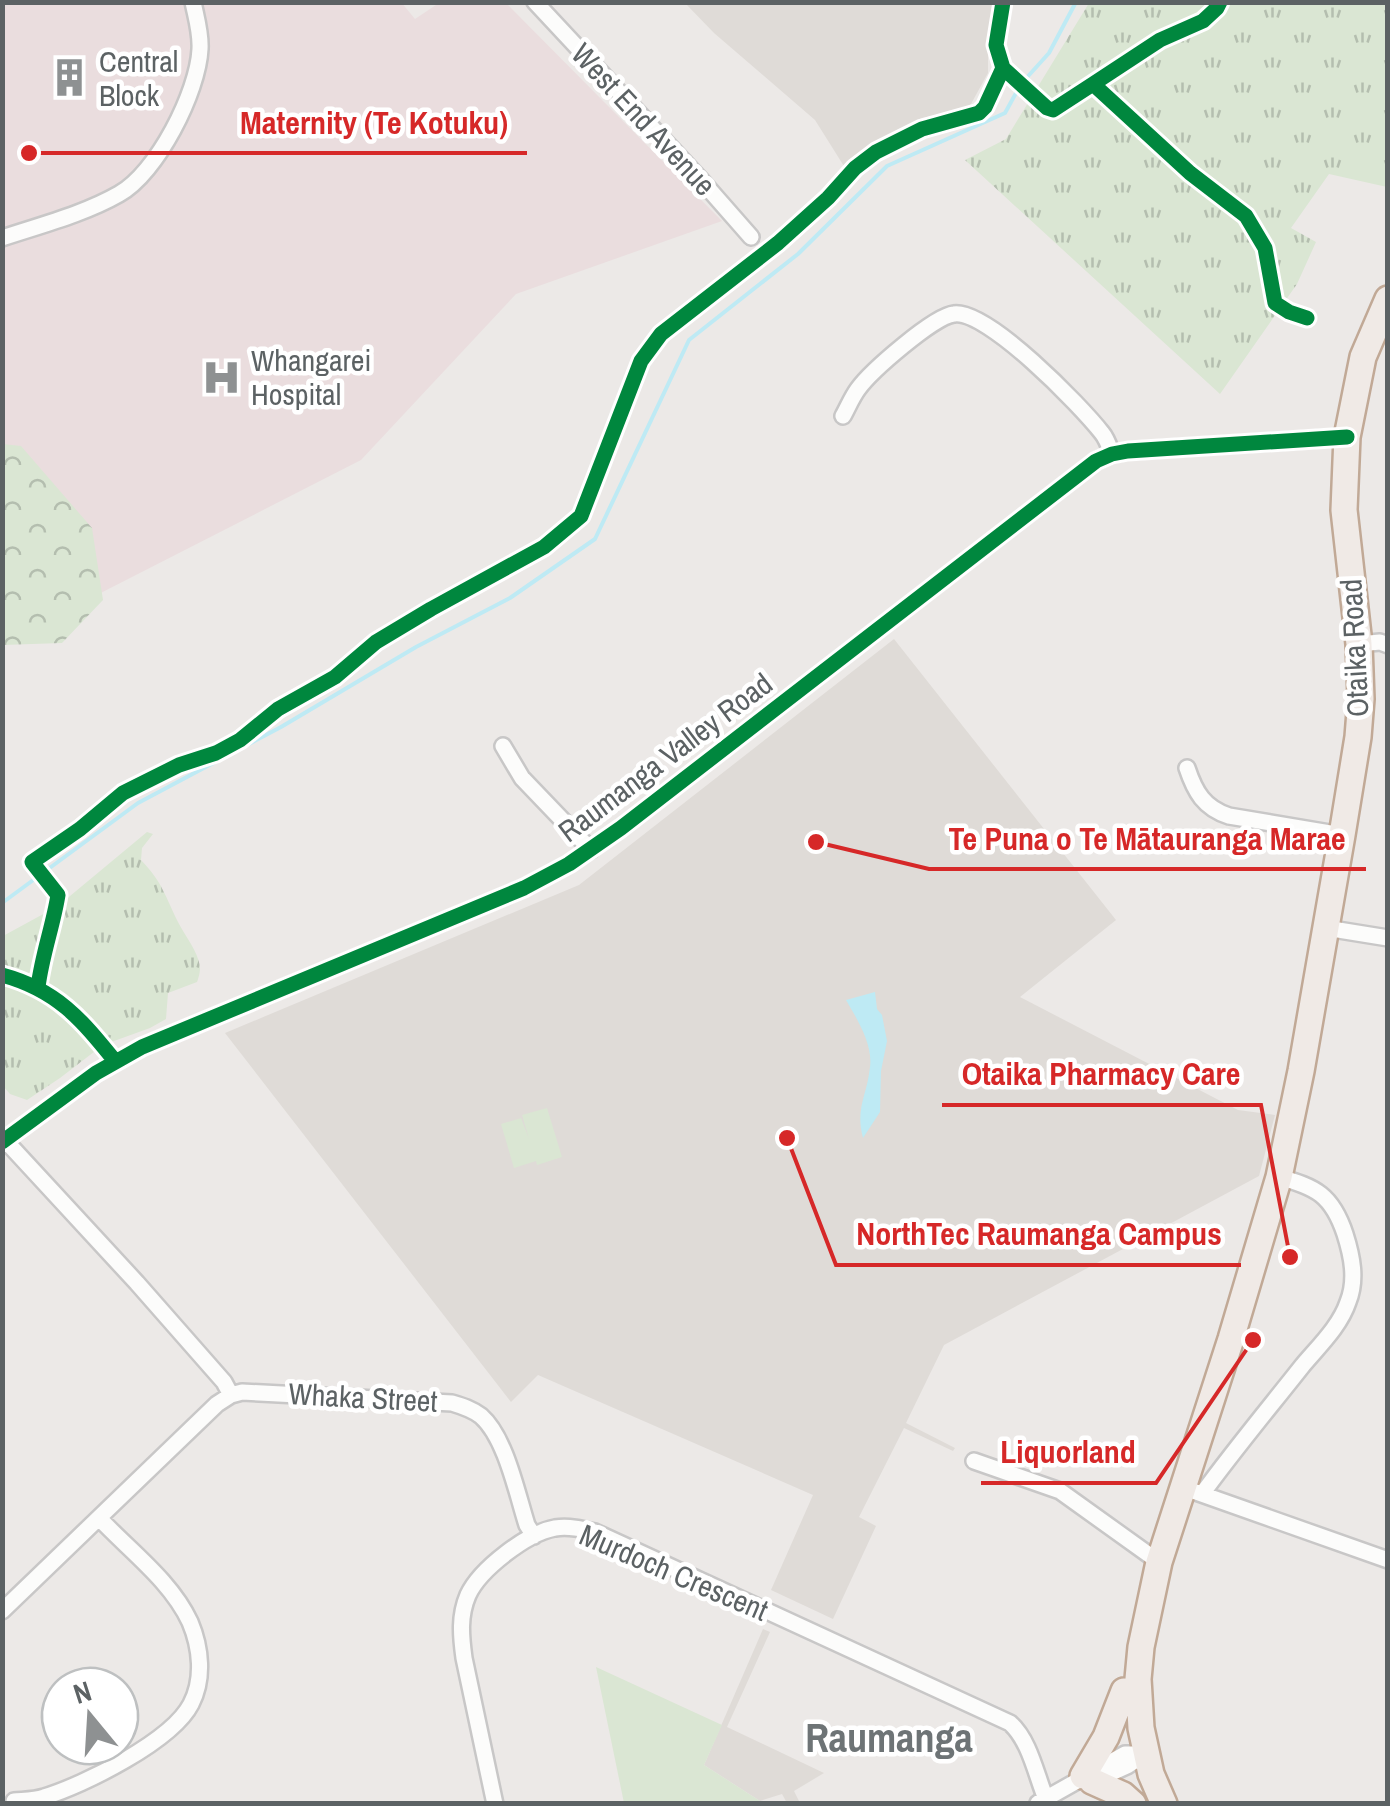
<svg xmlns="http://www.w3.org/2000/svg" width="1390" height="1806" font-family="'Archivo Narrow',sans-serif">
	<style>
		.education { fill: #dfdbd7 }
		.medical { fill: #eaddde }
		.grass { fill: #dae6d3 }
		.forest { fill: url(#forest-crowns) }
		.park { fill: url(#park-tufts) }
		.water { fill: #beeaf4 }
		.lines { fill: none; stroke-linecap: round; stroke-linejoin: round }
		.stream { stroke: #beeaf4; stroke-width: 4 }
		.minor-casing { stroke: #c8c7c7; stroke-width: 20 }
		.trunk-casing { stroke: #c1a996; stroke-width: 30 }
		.minor { stroke: #fcfcfb; stroke-width: 15 }
		.trunk { stroke: #f0eae6; stroke-width: 25 }
		.cycleway-casing { stroke: #fff; stroke-width: 21 }
		.cycleway { stroke: #00873e; stroke-width: 15 }
		.labels { text-anchor: middle; dominant-baseline: central; stroke-width: 9; stroke-linejoin: round; paint-order: stroke }
		.poi-label { font-size: 30px; fill: #5c6264; stroke: #fff; text-anchor: start }
		.street-label { font-size: 30px; fill: #5c6264; stroke: #fff }
		.district-label { font-size: 40px; font-weight: bold; fill: #6e7476; stroke: #fff }
		.leader { fill: none; stroke: #d62828; stroke-width: 4 }
		.callout-dot { fill: #d62828; stroke: #fff; stroke-width: 4 }
		.callout-label { font-size: 32px; text-anchor: middle; font-weight: bold; fill: #d62828; stroke: #fff; stroke-width: 9; stroke-linejoin: round; paint-order: stroke }
	</style>
	<defs>
		<pattern id="forest-crowns" width="20" height="18" patternUnits="userSpaceOnUse" patternTransform="scale(2.5)"><rect width="20" height="18" fill="#dae6d3"/><path d="M2 6a3 3 0 1 1 6 0M12 15a3 3 0 1 1 6 0" fill="none" stroke="#b4beaf"/></pattern>
		<pattern id="park-tufts" width="24" height="20" patternUnits="userSpaceOnUse" patternTransform="scale(2.5)"><rect width="24" height="20" fill="#dae6d3"/><path d="M3 7l-1-3M5 7V3M7 7l1-3M15 17l-1-3M17 17v-4M19 17l1-3" fill="none" stroke="#b4beaf"/></pattern>
	</defs>
	<rect width="100%" height="100%" fill="#ece9e7"/>
	<path class="education" d="M685 3H995L988 40V73L971 104 964 109 922 118 895 131 847 171 815 120 714 33Z
		M894 639 1116 920 1020 997 1238 1110 1275 1115 1259 1176 944 1345 906 1423 955 1448 953 1451 904 1428 859 1517 876 1526 833 1619 771 1590 813 1495 538 1375 511 1402 225 1033 579 885Z
		M763 1629 770 1632 727 1727 824 1773 794 1791 800 1803H787L782 1794 760 1801 704 1765Z"/>
	<path class="medical" d="M401 2 415 19 439 3H506L722 221 516 294 361 460 83 602 3 605 2 3Z"/>
	<path class="grass" d="M547 1108 562 1157 537 1165 536 1161 514 1168 501 1124 521 1118 529 1139 522 1115Z
		M596 1667 722 1725 704 1765 760 1801 756 1804 624 1803Z"/>
	<path class="forest" d="M3 444 21 446 92 528 103 600 62 643 3 645Z"/>
	<path class="park" d="M1089 3H1387V187L1329 174 1291 228 1316 242 1297 284 1220 394 965 160 1006 139Z
		M147 832 153 834 142 848 141 860C163 883 165 896 178 922 185 936 198 951 200 967 200 973 199 976 197 982L168 993 166 1019 150 1028 103 1045 60 1078 27 1100 10 1094 3 1086V936L58 906Z"/>
	<path class="water" d="M875 992 877 1009 882 1015 887 1041 881 1071 880 1112 863 1138C855 1108 867 1096 870 1067 873 1044 857 1019 846 1000Z"/>
	<g class="lines">
		<path class="stream" d="M2 903 138 803 281 727 416 647 510 598 595 539 689 340 798 254 887 166 1005 113 1021 84 1049 53 1076 2"/>
		<defs>
			<path id="minor" d="M535 2 701 180 751 237
				M2 238C41 225 84 214 119 194 157 173 198 92 200 49 201 33 196 17 193 2
				M843 416C848 407 852 397 858 389 871 371 934 316 954 314 987 309 1081 406 1102 433 1107 439 1109 446 1112 454
				M1359 644 1380 642 1388 645
				M503 746 522 778 591 850
				M1187 768C1195 792 1204 808 1229 816L1342 835
				M1326 928 1388 938
				M5 1140 137 1283 224 1382 231 1395
				M2 1142 96 1073 142 1047 524 888 569 864 621 828 1096 461 1112 454 1128 451 1347 437
				M974 1461 1060 1491 1159 1562
				M1193 1491 1388 1560
				M1202 1494C1234 1450 1269 1408 1303 1365 1319 1346 1340 1326 1348 1302 1357 1280 1352 1256 1345 1234 1332 1195 1316 1187 1279 1177
				M2 1611 217 1404 231 1395 242 1392 452 1403C462 1406 472 1409 481 1416 506 1438 517 1494 527 1525L534 1536
				M1096 1780 1127 1766 1145 1754
				M14 1801C24 1800 35 1800 44 1797 84 1785 172 1741 191 1704 204 1679 201 1648 190 1622 171 1581 130 1551 99 1518
				M1038 1803 1125 1754H1145
				M495 1804 464 1658C461 1636 459 1616 468 1595 480 1569 527 1533 555 1528 569 1526 582 1529 595 1532L1010 1723C1030 1741 1036 1775 1046 1799"/>
			<path id="trunk" d="M1083 1776 1106 1737 1124 1691
				M1092 1781 1123 1795 1133 1804
				M1164 1804 1151 1774 1141 1728 1138 1679 1141 1647 1159 1562 1231 1339 1279 1177 1301 1071 1342 835 1358 737 1361 699 1359 644 1344 510 1347 437 1363 357 1388 299"/>
		</defs>
		<use href="#minor" class="minor-casing"/>
		<use href="#trunk" class="trunk-casing"/>
		<use href="#minor" class="minor"/>
		<use href="#trunk" class="trunk"/>
		<defs>
			<path id="cycleway" d="M1003 68 1047 108 1053 110 1093 84 1190 173 1246 216 1265 248 1275 303 1289 312 1307 318
				M1093 84 1160 40 1203 21 1217 8 1220 2
				M2 975C57 990 81 1019 115 1061
				M38 987C42 955 53 926 58 895L32 862 80 829 123 793 179 765 216 753 240 740 278 709 335 677 376 642 431 609 544 547 581 516 641 361 661 334 778 243 828 198 855 168 876 152 922 129 979 113 985 107 1003 68 996 45 1003 2
				M2 1142 96 1073 142 1047 524 888 569 864 621 828 1096 461 1112 454 1128 451 1347 437"/>
		</defs>
		<use href="#cycleway" class="cycleway-casing"/>
		<use href="#cycleway" class="cycleway"/>
	</g>
	<defs>
		<symbol id="building-bare" viewBox="-9 -9 18 18"><path d="M-4-6H4V6H1V3H-1V6H-4ZM-2.5-4.3h1.7v1.8h-1.7ZM.8-4.3h1.7v1.8H.8ZM-2.5-1h1.7V.8h-1.7ZM.8-1h1.7V.8H.8Z" fill="#8e9192" stroke="#fff" stroke-width="2.5" paint-order="stroke"/></symbol>
		<symbol id="hospital-bare" viewBox="-9 -9 18 18"><path d="M-5-5h3v3.5h4V-5h3V5h-3V1.5h-4V5h-3Z" fill="#8e9192" stroke="#fff" stroke-width="2.5" paint-order="stroke"/></symbol>
	</defs>
	<g fill-rule="evenodd">
		<use href="#building-bare" x="42" y="50" width="55" height="55"/>
		<use href="#hospital-bare" x="194" y="350" width="55" height="55"/>
	</g>
	<g class="labels">
		<g class="poi-label">
			<text x="99" y="61">Central<tspan x="99" dy="34">Block</tspan></text>
			<text x="251" y="360">Whangarei<tspan x="251" dy="34">Hospital</tspan></text>
		</g>
		<g class="street-label">
			<text transform="translate(644 119) rotate(47)">West End Avenue</text>
			<text transform="translate(1354 648) rotate(-93)">Otaika Road</text>
			<text transform="translate(665 757) rotate(-37)">Raumanga Valley Road</text>
			<text transform="translate(363 1397) rotate(3)">Whaka Street</text>
			<text transform="translate(674 1572) rotate(23)">Murdoch Crescent</text>
		</g>
		<g class="district-label">
			<text x="889" y="1737">Raumanga</text>
		</g>
	</g>
	<path class="leader" d="M29 153L220 153H527M816 842L929 869H1366M1290 1257L1261 1105H942M787 1138L836 1265H1241M1253 1340L1156 1483H981"/>
	<g class="callout-dot">
		<circle cx="29" cy="153" r="10"/>
		<circle cx="816" cy="842" r="10"/>
		<circle cx="1290" cy="1257" r="10"/>
		<circle cx="787" cy="1138" r="10"/>
		<circle cx="1253" cy="1340" r="10"/>
	</g>
	<g class="callout-label">
		<text x="374" y="134">Maternity (Te Kotuku)</text>
		<text x="1147" y="850">Te Puna o Te Mātauranga Marae</text>
		<text x="1101" y="1085">Otaika Pharmacy Care</text>
		<text x="1039" y="1245">NorthTec Raumanga Campus</text>
		<text x="1068" y="1463">Liquorland</text>
	</g>
	<rect width="1390" height="1806" fill="none" stroke="#5c6264" stroke-width="10"/>
	<g transform="translate(90 1716) rotate(342)"><circle r="48" fill="#ffffff" stroke="#bec0c1" stroke-width="2.5"/>
	<path d="M0-8L18 38L0 25L-18 38Z" fill="#8e9192"/>
	<text y="-15" font-size="28" font-weight="bold" text-anchor="middle" fill="#5c6264">N</text>
	</g>
</svg>
